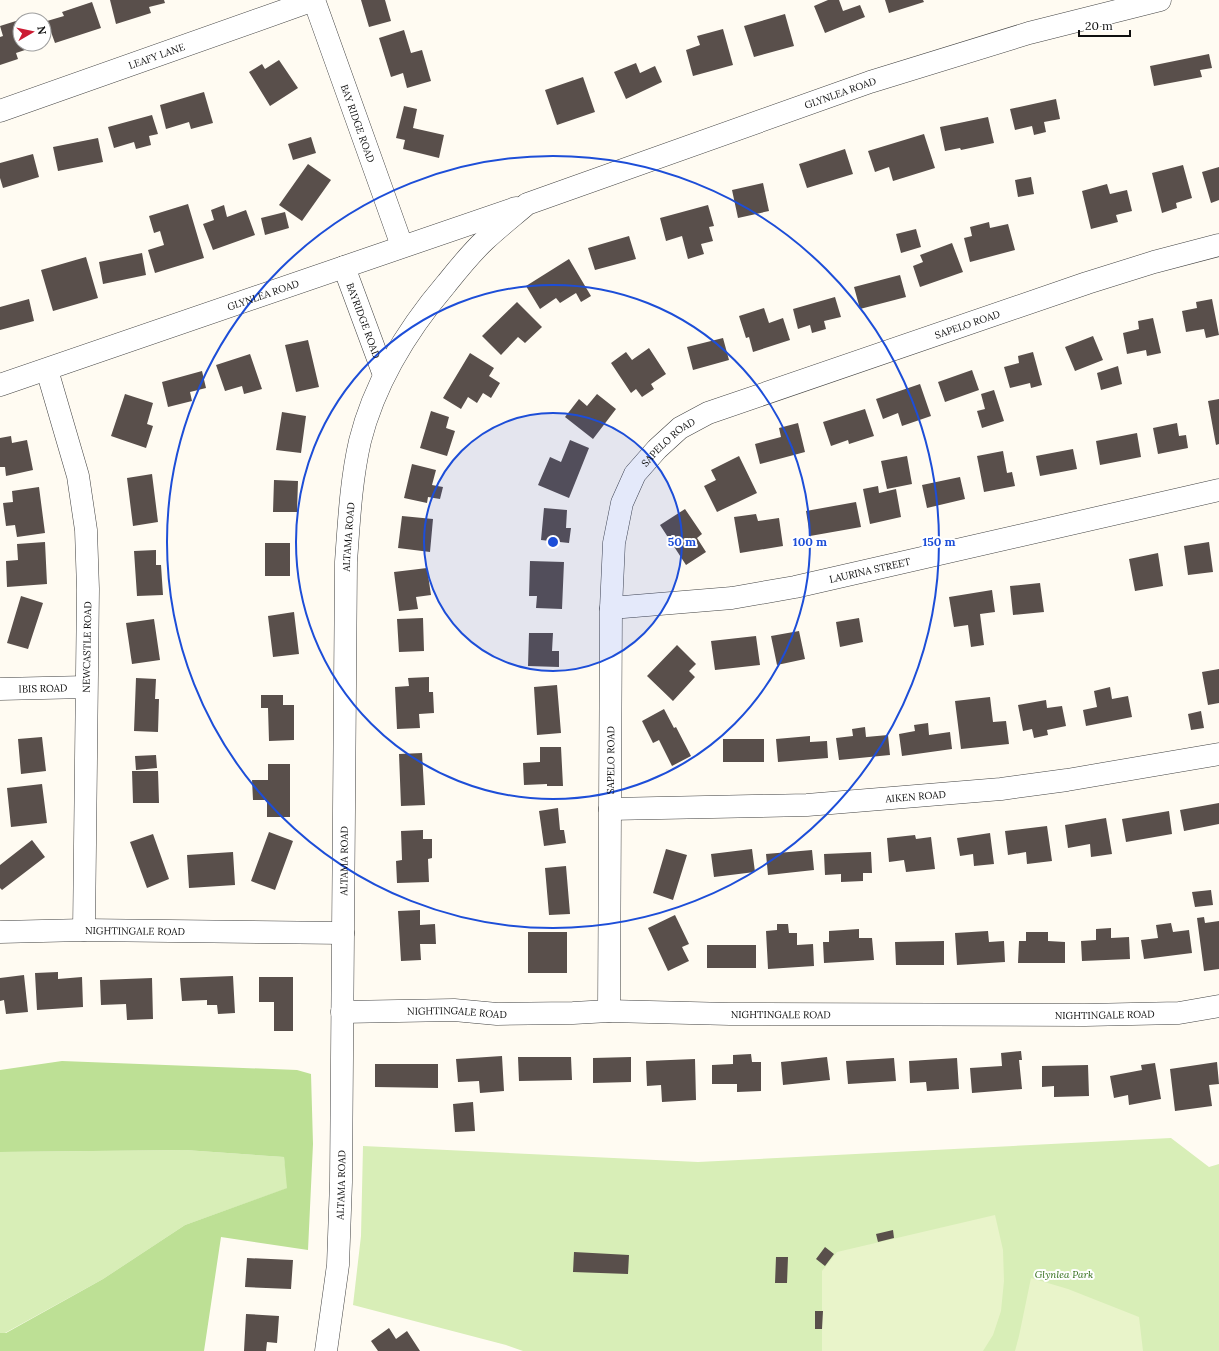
<svg xmlns="http://www.w3.org/2000/svg" width="1219" height="1351" font-family="Lora,serif">
	<style>
		.green { fill: #d8eeb7 }
		.forest { fill: #bde095 }
		.pitch { fill: #e9f4ca }
		.building { fill: #594f4b }
		.lines { fill: none; stroke-linecap: round; stroke-linejoin: round }
		.minor-casing { stroke: #424242; stroke-width: 23 }
		.minor { stroke: #fff; stroke-width: 22 }
		.ring { fill: none; stroke: #1d4ed8; stroke-width: 2 }
		.labels { text-anchor: middle; dominant-baseline: central; stroke-width: 4; stroke-linejoin: round; paint-order: stroke }
		.street-label { font-size: 10px; fill: #0f0f0f; stroke: #fff }
		.park-label { font-size: 10px; font-style: italic; fill: #326e19; stroke: #fff }
		.centre { fill: #1d4ed8; stroke: #fff; stroke-width: 2 }
		.ring-label { font-size: 12px; text-anchor: middle; font-weight: bold; fill: #1d4ed8; stroke: #fff; stroke-width: 4; stroke-linejoin: round; paint-order: stroke }
	</style>
	<rect width="100%" height="100%" fill="#fffbf2"/>
	<path class="green" d="M1171 1138 1209 1167 1219 1164V1351H523L506 1345 353 1305 361 1236 363 1146 698 1162Z
		M185 1150 284 1157 288 1188 185 1225 103 1279 5 1333H0V1152Z"/>
	<path class="forest" d="M62 1061 297 1070 311 1074 313 1144 308 1250 221 1237 204 1351H0V1333H6L103 1279 185 1225 287 1188 284 1157 185 1150 0 1152V1070Z"/>
	<path class="pitch" d="M995 1215 1003 1250 1004 1281 1001 1311 993 1335 983 1351H822V1271L837 1252Z
		M1031 1278 1068 1289 1139 1317 1143 1351H1015L1019 1336Z"/>
	<path class="building" d="M110 0H164L165 3 149 7 151 13 116 24Z
		M361 0H385L391 21 369 27Z
		M828 0H839L843 11 860 5 865 17 825 33 814 6Z
		M885 0H923L924 2 889 13Z
		M92 2 101 28 55 43 47 21 64 16 62 12Z
		M785 14 794 46 754 57 744 26Z
		M35 15 36 20H20V44H43L16 53 18 59 0 65V37L3 36 0 26Z
		M723 29 733 65 693 76 686 50 700 45 697 36Z
		M404 30 411 53 422 50 431 81 407 88 403 73 391 77 379 38Z
		M1209 54 1212 68 1200 70 1202 77 1154 86 1150 66Z
		M279 60 298 88 270 106 249 72 262 64 265 69Z
		M636 63 640 73 655 66 662 82 626 99 614 72Z
		M583 77 595 112 557 125 545 90Z
		M204 92 213 123 191 129 189 122 166 129 160 105Z
		M1056 99 1060 119 1044 122 1046 132 1034 135 1032 126 1015 130 1010 109Z
		M404 106 417 109 413 128 444 135 439 158 403 149 405 140 396 138Z
		M152 115 158 134 149 136 151 145 136 149 134 142 114 148 108 127Z
		M988 117 994 143 961 150 960 148 945 151 940 127Z
		M924 134 935 168 893 181 889 167 875 172 868 151Z
		M311 137 316 153 293 160 288 144Z
		M98 138 103 162 58 171 53 147Z
		M845 149 853 174 807 188 799 164Z
		M33 154 39 177 3 188 0 178V163Z
		M308 164 331 180 302 221 279 205Z
		M1183 165 1192 198 1176 203 1177 208 1162 213 1152 173Z
		M1219 167V200L1211 203 1202 172Z
		M1031 177 1034 194 1018 197 1015 180Z
		M763 183 769 211 738 218 732 190Z
		M1107 184 1110 194 1127 190 1132 211 1116 215 1118 222 1091 229 1082 191Z
		M188 204 204 258 155 273 148 250 164 245 160 231 154 233 149 216Z
		M224 205 227 217 246 210 255 235 213 250 203 224 214 220 211 210Z
		M708 205 714 226 709 227 713 241 701 244 704 254 688 259 682 236 666 241 660 218Z
		M285 212 289 228 265 235 261 218Z
		M989 222 990 228 1008 224 1015 250 970 262 964 238 972 236 970 227Z
		M916 229 921 247 901 253 896 234Z
		M629 236 636 259 595 270 588 248Z
		M952 243 963 272 920 287 913 266 923 262 920 255Z
		M142 253 146 275 103 284 99 262Z
		M86 257 98 298 53 311 41 270Z
		M569 259 591 296 581 302 576 293 560 303 556 298 540 309 526 286Z
		M900 275 906 297 860 309 854 287Z
		M835 297 841 317 824 321 826 329 812 333 810 325 798 329 793 309Z
		M29 299 34 321 0 330V307Z
		M1212 299 1219 335 1206 338 1204 329 1186 332 1182 311 1197 308 1196 302Z
		M517 302 542 327 525 343 518 337 501 355 482 336Z
		M764 308 769 323 783 318 790 340 753 352 749 337 746 338 739 316Z
		M1153 318 1161 353 1147 356 1146 350 1127 354 1123 333 1139 329 1138 321Z
		M1093 336 1103 360 1075 371 1065 347Z
		M723 338 729 360 693 370 687 347Z
		M308 340 319 387 296 392 285 345Z
		M649 348 666 374 651 384 654 389 642 397 636 389 631 393 611 363 626 352 632 360Z
		M1033 352 1042 385 1031 388 1030 383 1010 388 1004 367 1019 363 1018 356Z
		M470 353 494 368 489 376 500 383 491 398 483 393 477 403 468 397 461 409 443 398Z
		M250 354 262 389 244 394 242 386 225 391 216 365Z
		M1118 366 1122 384 1101 390 1097 373Z
		M972 370 979 390 945 402 938 382Z
		M202 371 206 388 190 392 192 401 168 407 162 382Z
		M920 384 931 416 902 426 898 413 883 419 876 399Z
		M994 390 1004 421 982 428 977 411 985 409 981 394Z
		M125 394 153 403 147 424 153 426 146 448 111 436Z
		M597 394 616 409 593 439 565 417 579 399 587 406Z
		M1219 399V444L1216 445 1208 401Z
		M865 409 874 436 849 444 848 440 831 446 823 422Z
		M431 411 449 417 446 428 455 431 447 456 420 448Z
		M282 412 306 416 301 453 276 450Z
		M798 423 805 452 760 464 755 444 781 437 779 428Z
		M1177 423 1179 436 1186 435 1188 448 1158 454 1153 428Z
		M1137 433 1141 457 1100 465 1096 441Z
		M11 436 12 443 27 440 33 470 6 476 5 467H0V438Z
		M570 440 589 448 569 498 538 485 550 457 561 462Z
		M1073 449 1077 469 1040 476 1036 456Z
		M1003 451 1007 473 1012 472 1015 486 984 492 977 456Z
		M739 456 757 493 717 512 704 486 716 480 711 470Z
		M907 456 912 484 887 489 881 461Z
		M412 464 436 470 432 485 443 487 440 499 428 497 427 503 404 498Z
		M152 474 158 522 133 526 127 478Z
		M960 477 965 499 927 508 922 485Z
		M274 480 298 481 297 512H273Z
		M878 486 879 493 896 489 901 517 870 524 863 489Z
		M39 487 45 533 17 537 15 525 6 526 3 503 13 502 12 491Z
		M856 502 861 527 810 536 806 511Z
		M544 508 567 510 566 528H571L569 543 541 540Z
		M685 509 702 534 697 538 706 552 686 565 660 525Z
		M756 514 758 521 779 518 783 546 740 553 734 517Z
		M402 516 433 519 430 552 398 548Z
		M45 542 47 584 7 587 6 561 18 560 17 544Z
		M1209 542 1213 572 1188 575 1184 546Z
		M265 543H290V576H265Z
		M156 550V565H161L163 595 137 596 134 551Z
		M1158 553 1163 586 1135 591 1129 559Z
		M530 561 564 562 562 609 536 608 537 596H529Z
		M427 568 431 595 416 597 418 609 399 611 394 572Z
		M1040 583 1044 612 1013 615 1010 586Z
		M992 590 995 612 980 614 984 645 971 647 968 625 954 627 949 597Z
		M21 596 43 603 28 649 7 643Z
		M294 612 299 654 273 657 268 616Z
		M423 618 424 651 399 652 397 619Z
		M859 618 863 642 840 647 836 622Z
		M154 619 160 660 132 664 126 623Z
		M799 631 805 659 777 665 771 636Z
		M529 633H553L552 651H559V667L528 666Z
		M756 636 760 665 715 670 711 641Z
		M677 645 696 664 689 671 695 677 673 701 647 676Z
		M1219 669V703L1208 705 1202 672Z
		M429 677V692H433L434 713 419 714 420 728 397 729 395 687 409 686 408 678Z
		M136 678 156 679 155 699H159L158 732 134 731Z
		M557 685 561 733 537 735 534 687Z
		M1110 687 1112 699 1128 696 1132 717 1086 726 1083 710 1097 707 1094 691Z
		M261 695H283V705H294V740L269 741 268 708H261Z
		M990 697 993 722 1006 721 1009 744 961 749 955 701Z
		M1046 700 1047 708 1062 706 1066 726 1047 730 1048 735 1034 738 1032 729 1023 731 1018 705Z
		M664 709 674 728 676 727 691 756 672 766 659 740 653 743 642 721Z
		M1201 711 1204 728 1191 730 1188 714Z
		M928 723 929 735 950 732 952 749 902 756 899 734 915 731 914 725Z
		M865 727 866 737 888 735 890 755 839 760 836 738 853 736 852 729Z
		M810 736V742L827 741 828 758 778 762 776 739Z
		M42 737 46 771 21 774 18 739Z
		M723 739H764V762H723Z
		M540 747H561L563 786H547V784L524 785 523 763 540 762Z
		M422 753 425 805 401 806 399 754Z
		M156 755 157 768 136 770 135 756Z
		M268 764H290V817H267V800H253L252 780H268Z
		M132 771H158L159 803H133Z
		M42 784 47 823 11 827 7 788Z
		M1219 803V824L1184 831 1180 810Z
		M558 808 560 830H564L566 843 544 846 539 811Z
		M1169 811 1172 834 1126 842 1122 819Z
		M1106 818 1112 854 1091 857 1090 844 1068 848 1065 825Z
		M1047 826 1052 861 1027 864 1026 852 1008 855 1005 831Z
		M423 830V839H432V858L428 859 429 882 397 883 396 861 402 860 401 831Z
		M269 832 293 841 275 890 251 881Z
		M990 833 994 864 974 866 973 854 960 856 957 838Z
		M153 834 169 879 147 888 130 842Z
		M915 835 916 839 931 837 935 869 906 872 904 860 889 862 887 838Z
		M32 840 45 857 2 890 0 888V865Z
		M666 849 687 855 673 900 653 893Z
		M752 849 755 872 714 877 711 854Z
		M812 850 814 870 768 875 766 854Z
		M233 852 235 885 189 888 187 855Z
		M871 852 872 873H863V881L841 882V874L825 875 824 854Z
		M566 866 570 914 549 915 545 868Z
		M1211 890 1213 905 1195 907 1192 892Z
		M420 910V925L435 924 436 944H420L421 960 401 961 398 911Z
		M675 915 689 944 682 947 689 961 668 971 648 928Z
		M1204 917 1205 923 1219 921V969L1204 971 1197 918Z
		M1171 923 1173 932 1189 930 1192 953 1144 959 1141 940 1158 938 1156 925Z
		M777 924H788L789 933H797V945L813 944 814 966 768 969 766 931 777 930Z
		M1111 928V938L1129 937 1130 959 1082 961 1081 941 1096 940V929Z
		M859 929V938H872L874 960 824 963 823 942H829V931Z
		M988 931 989 942 1004 941 1005 962 957 965 955 933Z
		M528 932H567V973H528Z
		M1026 932H1048V941L1065 942V963H1018L1019 941H1026Z
		M944 941V965H896L895 942Z
		M707 945H756V968H707Z
		M58 972V979L82 977 83 1007 37 1010 35 973Z
		M24 975 28 1012 6 1014 4 1000 0 1001V978Z
		M233 976 235 1013 218 1014 217 1005H207V1000L182 1001 180 978Z
		M259 977H293V1031H274V1002H259Z
		M152 978 153 1019 127 1020 126 1004 101 1005 100 980Z
		M1021 1051 1022 1060H1019L1022 1089 972 1093 970 1068 1002 1066 1001 1053Z
		M751 1054 752 1062H761V1091L737 1092V1084H712V1065L733 1064V1055Z
		M502 1056 504 1091 480 1093 479 1081 458 1082 456 1059Z
		M518 1057H571L572 1080 519 1081Z
		M631 1057V1082L593 1083V1058Z
		M827 1057 830 1080 783 1085 781 1062Z
		M894 1058 896 1081 848 1084 846 1061Z
		M957 1058 959 1089 927 1091 926 1082 910 1083 909 1061Z
		M695 1059 696 1100 662 1102 661 1085 647 1086 646 1061Z
		M1217 1062 1219 1084 1209 1085 1212 1106 1175 1111 1170 1069Z
		M1155 1063 1161 1099 1129 1105 1128 1095 1114 1098 1110 1076 1142 1070 1141 1065Z
		M375 1064H438V1088L375 1087Z
		M1088 1065 1089 1096 1054 1097V1086L1042 1087V1066Z
		M473 1102 475 1131 455 1132 453 1104Z
		M893 1230 894 1238 878 1242 876 1234Z
		M825 1247 834 1254 825 1266 816 1259Z
		M574 1252 629 1255 628 1274 573 1272Z
		M776 1257H788L787 1283H775Z
		M247 1258 293 1260 291 1289 245 1287Z
		M815 1311H823L822 1329H815Z
		M246 1314 279 1316 277 1343 267 1342 266 1351H244Z
		M389 1328 396 1339 407 1331 420 1351H378L371 1341Z"/>
	<g class="lines">
		<defs>
			<g id="minor">
				<path id="s1" d="M314 0 402 246"/>
				<path id="s2" d="M0 111 314 0"/>
				<path id="s3" d="M344 267 384 375"/>
				<path d="M47 370 78 476 86 530 88 589 84 930"/>
				<path id="s4" d="M0 385 516 208"/>
				<path id="s5" d="M611 608 732 598 795 587 1219 490"/>
				<path id="s6" d="M0 689 86 687"/>
				<path id="s7" d="M610 809 807 805 1001 789 1067 780 1219 754"/>
				<path id="s8" d="M0 932 84 930 343 933"/>
				<path id="s9" d="M609 1011 611 608 614 543 622 503 635 474 657 449 680 428 708 413 1087 283 1154 262 1219 245"/>
				<path id="s10" d="M342 1012 454 1010 497 1014 573 1013 609 1011 730 1014 1085 1015 1179 1013 1219 1006"/>
				<path id="s11" d="M326 1351 338 1265 341 1182 346 562C349 521 351 480 360 441 375 381 407 330 447 283 459 268 471 253 485 240 499 227 513 216 527 204L870 82 1029 33 1160 0"/>
			</g>
		</defs>
		<use href="#minor" class="minor-casing"/>
		<use href="#minor" class="minor"/>
	</g>
	<circle cx="553" cy="542" r="129" fill="#1d4ed8" fill-opacity=".12"/>
	<g class="ring">
		<circle cx="553" cy="542" r="129"/>
		<circle cx="553" cy="542" r="257"/>
		<circle cx="553" cy="542" r="386"/>
	</g>
	<g class="labels">
		<g class="street-label">
			<text stroke="none"><textPath href="#s2" startOffset="166">LEAFY LANE</textPath></text>
			<text stroke="none"><textPath href="#s11" startOffset="1539">GLYNLEA ROAD</textPath></text>
			<text stroke="none"><textPath href="#s1" startOffset="131">BAY RIDGE ROAD</textPath></text>
			<text stroke="none"><textPath href="#s4" startOffset="278">GLYNLEA ROAD</textPath></text>
			<text stroke="none"><textPath href="#s3" startOffset="57">BAYRIDGE ROAD</textPath></text>
			<text stroke="none"><textPath href="#s9" startOffset="911">SAPELO ROAD</textPath></text>
			<text stroke="none"><textPath href="#s9" startOffset="587">SAPELO ROAD</textPath></text>
			<text stroke="none"><textPath href="#s11" startOffset="815">ALTAMA ROAD</textPath></text>
			<text stroke="none"><textPath href="#s5" startOffset="262">LAURINA STREET</textPath></text>
			<text transform="translate(87 647) rotate(-89)">NEWCASTLE ROAD</text>
			<text stroke="none"><textPath href="#s6" startOffset="43">IBIS ROAD</textPath></text>
			<text stroke="none"><textPath href="#s9" startOffset="251">SAPELO ROAD</textPath></text>
			<text stroke="none"><textPath href="#s7" startOffset="306">AIKEN ROAD</textPath></text>
			<text stroke="none"><textPath href="#s11" startOffset="491">ALTAMA ROAD</textPath></text>
			<text stroke="none"><textPath href="#s8" startOffset="135">NIGHTINGALE ROAD</textPath></text>
			<text stroke="none"><textPath href="#s10" startOffset="115">NIGHTINGALE ROAD</textPath></text>
			<text stroke="none"><textPath href="#s10" startOffset="439">NIGHTINGALE ROAD</textPath></text>
			<text stroke="none"><textPath href="#s10" startOffset="763">NIGHTINGALE ROAD</textPath></text>
			<text stroke="none"><textPath href="#s11" startOffset="167">ALTAMA ROAD</textPath></text>
		</g>
		<g class="park-label">
			<text x="1064" y="1274">Glynlea Park</text>
		</g>
	</g>
	<circle cx="553" cy="542" r="6" class="centre"/>
	<g class="ring-label">
		<text x="682" y="546">50 m</text>
		<text x="810" y="546">100 m</text>
		<text x="939" y="546">150 m</text>
	</g>
	<g transform="translate(32 32) rotate(81)"><circle r="19" fill="#ffffff" stroke="#9f9f9f"/>
	<path d="M0-3L7 15L0 10L-7 15Z" fill="#cc1b33"/>
	<text y="-6" font-size="11" font-weight="bold" text-anchor="middle" fill="#0f0f0f">N</text>
	</g>
	<path d="M1079 30v6h51v-6" fill="none" stroke="#0f0f0f" stroke-width="2"/>
	<text x="1085" y="30" font-size="12" fill="#0f0f0f" stroke="#ffffff" stroke-width="3" paint-order="stroke">20 m</text>
</svg>
